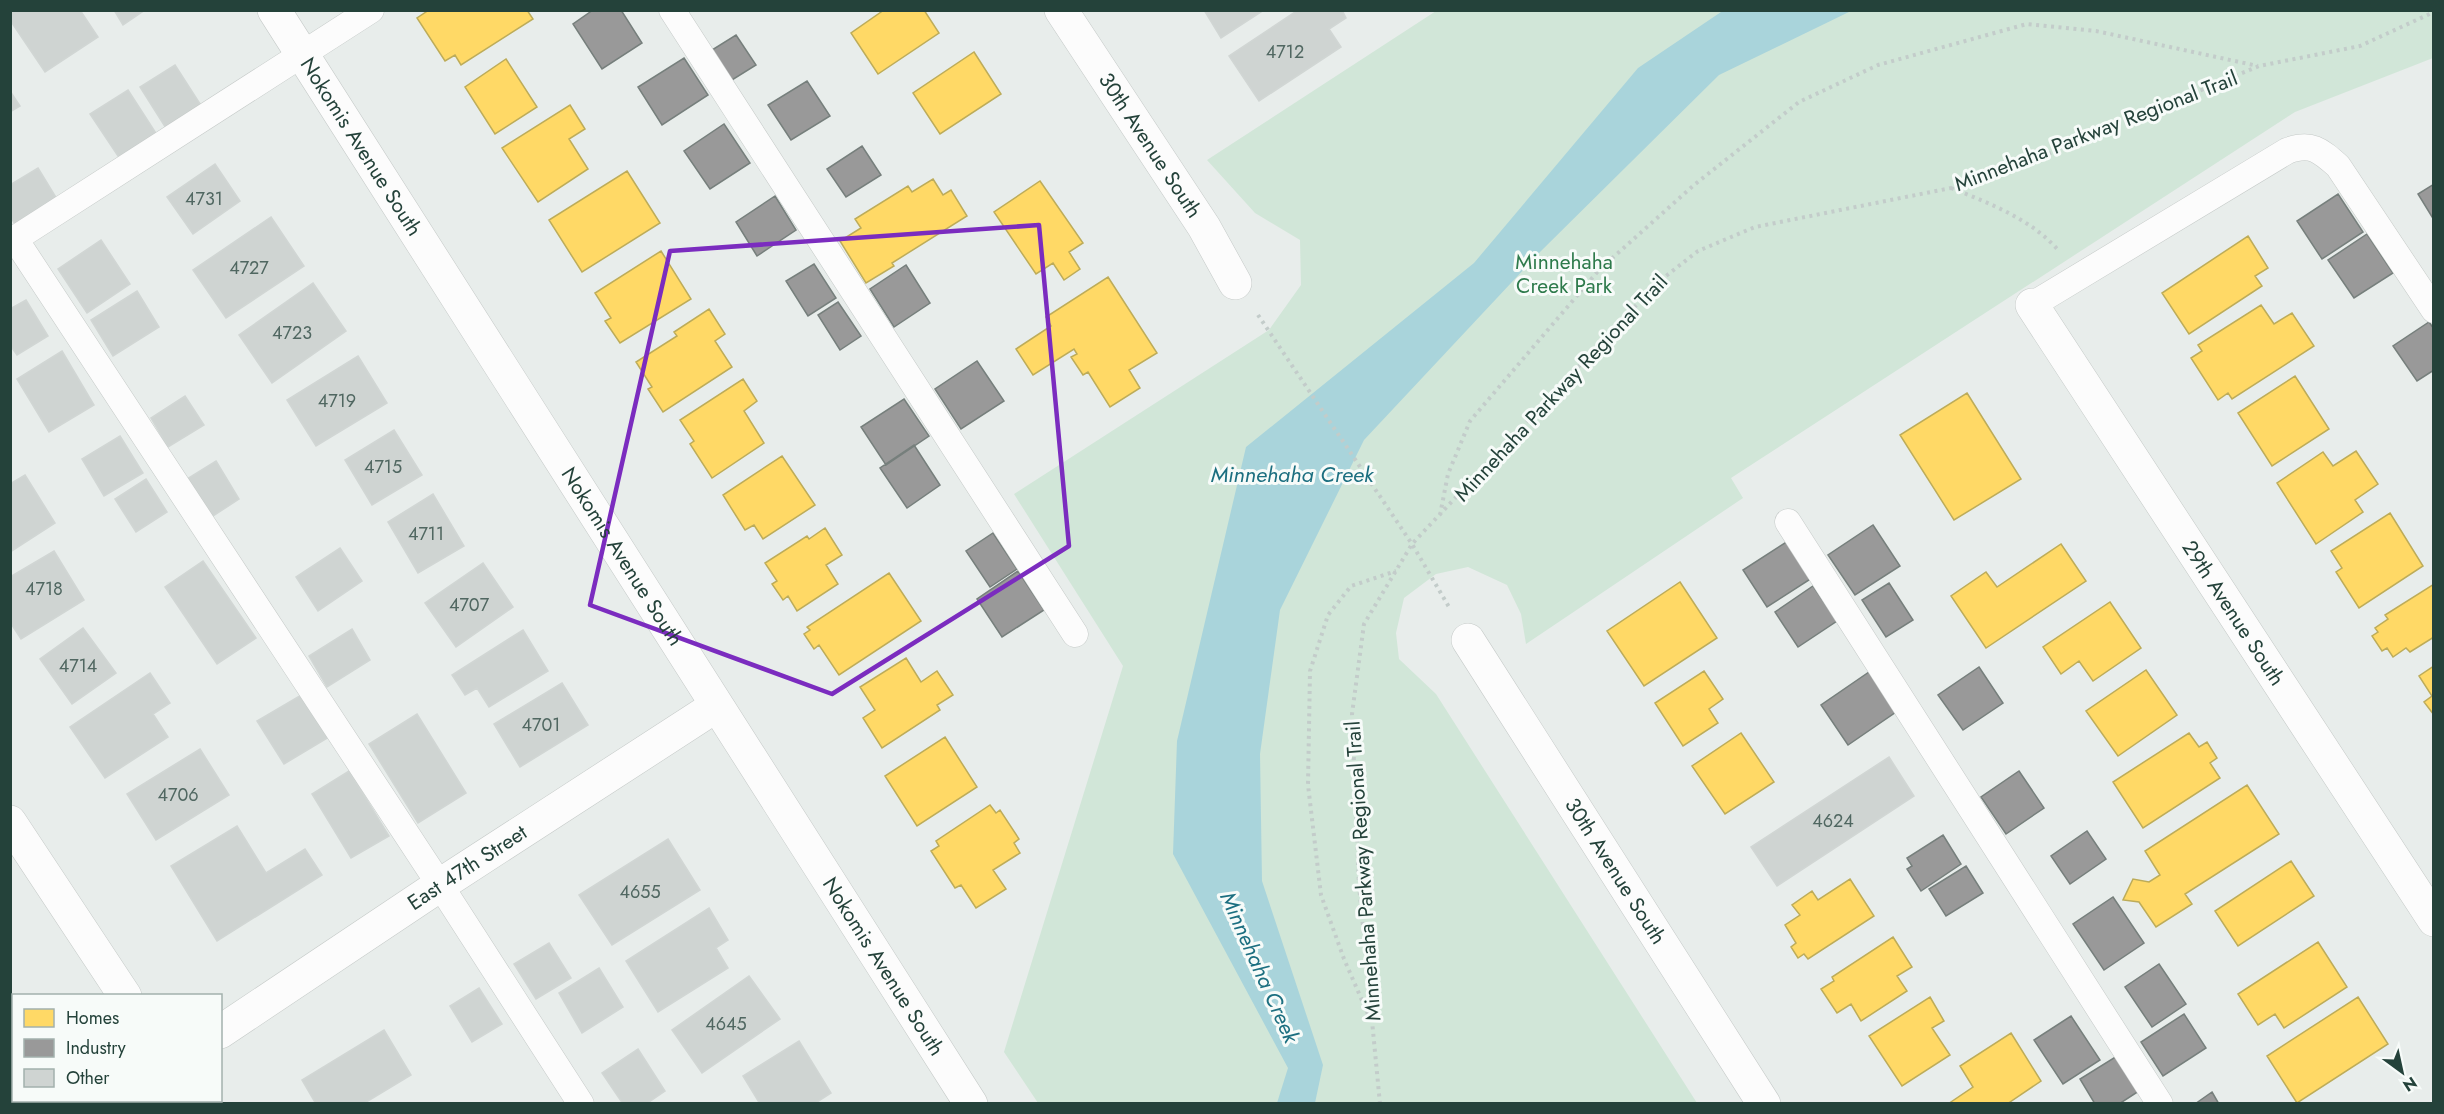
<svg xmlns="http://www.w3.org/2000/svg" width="2444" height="1114" font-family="Jost,sans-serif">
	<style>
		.green { fill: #d1e6d8 }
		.water { fill: #a9d4db }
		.homes { fill: #ffd966; stroke: #bdac59; stroke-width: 1.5 }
		.industry { fill: #999; stroke: #767f7c; stroke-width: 1.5 }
		.building { fill: #cfd4d2; stroke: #d1d6d4; stroke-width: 1.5 }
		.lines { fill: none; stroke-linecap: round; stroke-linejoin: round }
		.service-casing { stroke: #c5cac8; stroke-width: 27 }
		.minor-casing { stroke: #c5cac8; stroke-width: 34 }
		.path { stroke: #c3ccca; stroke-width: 4; stroke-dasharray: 3 4.5; stroke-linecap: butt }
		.service { stroke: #fcfcfc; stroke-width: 26 }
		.minor { stroke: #fcfcfc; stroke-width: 33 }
		.marked { fill: none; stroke: #7b2cbf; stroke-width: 4.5; stroke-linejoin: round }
		.labels { text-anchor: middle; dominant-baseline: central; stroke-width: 6; stroke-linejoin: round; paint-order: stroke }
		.number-label { font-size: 18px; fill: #506761 }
		.street-label { font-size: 21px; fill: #24423a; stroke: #f7fbf9 }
		.park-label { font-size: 21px; fill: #2d7a4b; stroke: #f7fbf9 }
		.water-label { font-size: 22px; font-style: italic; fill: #1c6f80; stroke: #f7fbf9 }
	</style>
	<rect width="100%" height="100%" fill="#e8edeb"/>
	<path class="green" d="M1436 11H2433V58L2295 112 1731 478 1743 498 1526 644 1521 614 1507 585 1468 567 1436 574 1404 598 1396 633 1399 659 1436 694 1697 1103H1038L1004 1052 1123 666 1014 494 1269 330 1301 285 1300 240 1255 213 1207 160Z"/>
	<path class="water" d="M1724 10 1851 11 1719 75 1541 251 1364 440 1280 610 1260 754 1262 881 1323 1065 1315 1103H1277L1288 1068 1173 854 1177 741 1246 447 1474 263 1638 68Z"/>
	<path class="homes" d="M429 10H527L533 19 461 65 455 55 445 61 417 18Z
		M884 10H924L939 33 878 74 851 33Z
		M974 52 1001 94 940 134 913 93Z
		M506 59 537 107 495 134 465 87Z
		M570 105 585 129 569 139 588 169 538 202 502 148Z
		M627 171 660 223 582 272 549 220Z
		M933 179 943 195 951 190 967 216 892 263 894 266 866 283 840 241 861 228 855 219 908 186 912 192Z
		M1040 181 1083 243 1069 252 1080 269 1064 280 1053 263 1036 274 994 212Z
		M2248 236 2268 268 2255 276 2262 286 2189 334 2162 293Z
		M661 251 691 299 620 343 605 321 611 318 595 293Z
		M1108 277 1157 353 1129 370 1140 388 1110 407 1088 372 1083 375 1071 357 1077 354 1074 349 1033 375 1016 349 1051 326 1046 317Z
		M2261 305 2274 324 2292 313 2314 346 2232 399 2228 393 2218 400 2191 358 2202 351 2198 345Z
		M709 309 725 334 715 341 732 367 663 412 648 389 652 387 636 362 677 336 674 332Z
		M2295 376 2329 429 2272 466 2238 413Z
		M743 379 757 401 744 411 764 443 712 478 690 444 694 441 680 420Z
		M1967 393 2021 479 1954 520 1900 435Z
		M2356 451 2378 484 2355 500 2363 512 2316 544 2277 483 2323 452 2333 466Z
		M782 456 815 505 763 539 754 525 745 530 723 495Z
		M2390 513 2423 566 2359 608 2336 572 2342 568 2331 551Z
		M825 528 842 555 826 565 838 584 797 611 788 596 783 600 772 584 777 581 765 563 807 536 809 539Z
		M2061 544 2086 581 1986 648 1951 596 1986 572 1997 587Z
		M889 573 921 621 839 675 819 645 814 649 804 634 810 630 807 627Z
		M1680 582 1717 638 1644 686 1607 631Z
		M2434 584V637L2410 652 2406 648 2393 657 2387 648 2382 651 2372 636 2378 632 2375 628 2388 619 2385 615Z
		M2110 602 2141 648 2093 681 2079 661 2061 674 2043 647Z
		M906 658 921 682 937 671 953 695 937 705 940 710 882 748 863 718 875 710 860 687Z
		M2434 666V715L2424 702 2432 696 2419 676Z
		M2146 670 2177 715 2118 756 2086 711Z
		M1704 671 1723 699 1709 709 1718 723 1683 746 1655 703Z
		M1741 733 1774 782 1725 814 1692 766Z
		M2189 733 2199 747 2207 742 2217 758 2210 763 2220 778 2143 828 2113 782Z
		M945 737 977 787 917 826 885 776Z
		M2247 785 2279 834 2185 894 2192 904 2156 927 2139 902 2123 900 2133 879 2149 882 2160 875 2145 851Z
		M990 805 996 813 1000 810 1019 839 1014 843 1020 853 993 870 1006 889 976 908 961 885 955 888 931 851 939 846 936 841Z
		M2291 861 2314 896 2238 946 2215 911Z
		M1850 879 1874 916 1808 959 1804 954 1798 958 1791 947 1796 943 1785 925 1800 915 1792 905 1812 891 1818 900Z
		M1893 937 1912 967 1897 976 1907 991 1861 1021 1851 1004 1837 1013 1821 989 1834 981 1832 977Z
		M2318 942 2347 987 2284 1028 2275 1014 2258 1025 2238 994Z
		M1930 997 1944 1021 1932 1028 1950 1055 1902 1086 1869 1036Z
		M2358 997 2388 1044 2297 1103 2267 1056Z
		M2011 1033 2041 1081 2007 1104H1948L1973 1087 1960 1066Z"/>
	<path class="industry" d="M593 10H621L642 43 602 69 573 24Z
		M736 35 756 65 732 80 712 50Z
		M684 58 708 95 662 125 638 87Z
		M807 81 830 116 791 140 768 105Z
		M724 124 750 163 710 189 684 151Z
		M862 146 881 175 846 197 827 169Z
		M2434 184V220L2418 194Z
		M2338 194 2363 232 2322 259 2297 221Z
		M775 196 796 230 757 256 736 222Z
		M2367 234 2393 273 2354 298 2328 260Z
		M814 264 836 298 808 316 786 281Z
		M906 265 930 303 894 327 870 289Z
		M838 302 861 336 840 350 818 315Z
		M2429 322 2434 329V370L2417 381 2393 346Z
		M977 361 1004 401 961 429 935 389Z
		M904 399 929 436 886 465 861 427Z
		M914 445 940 485 907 508 880 468Z
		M1873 525 1900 566 1855 595 1828 555Z
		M993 533 1017 569 990 587 966 551Z
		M1788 541 1812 578 1767 607 1743 570Z
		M1018 571 1044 610 1002 637 977 599Z
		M1889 583 1913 620 1886 637 1862 600Z
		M1813 586 1837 621 1798 647 1775 612Z
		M1979 667 2003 703 1963 730 1938 695Z
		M1869 672 1896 712 1848 745 1821 705Z
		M2019 771 2044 808 2006 834 1981 797Z
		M2087 831 2106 859 2070 884 2051 856Z
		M1943 835 1961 864 1921 891 1907 869 1912 866 1907 858Z
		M1966 866 1983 893 1946 916 1929 889Z
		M2113 897 2144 943 2104 970 2073 924Z
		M2159 964 2186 1004 2152 1027 2125 987Z
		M2184 1014 2206 1048 2163 1076 2141 1042Z
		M2071 1016 2100 1060 2063 1084 2034 1040Z
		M2117 1056 2139 1091 2119 1104H2095L2080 1079Z
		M2212 1092 2219 1104H2195Z"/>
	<path class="building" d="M10 10H80L98 37 45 72 10 20Z
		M114 10H145L123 25Z
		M1204 10H1264L1221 38Z
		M1298 10H1342L1346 18 1329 29 1341 47 1259 101 1229 56Z
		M175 65 204 110 169 133 140 87Z
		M128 90 161 141 124 165 90 114Z
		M10 91 20 106 10 112Z
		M215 164 240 201 193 234 167 197Z
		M38 168 60 204 18 229 10 216V185Z
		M271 217 304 266 226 318 193 270Z
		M101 240 130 284 87 313 58 269Z
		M313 283 346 331 272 383 239 335Z
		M137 291 159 327 113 356 91 320Z
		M26 300 48 336 17 355 10 345V309Z
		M62 351 94 405 49 432 17 379Z
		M358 356 387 403 316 446 287 400Z
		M185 396 204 425 168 447 151 418Z
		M394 430 422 475 372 505 345 460Z
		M120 436 143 473 104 496 82 459Z
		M216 461 239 499 210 518 187 479Z
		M25 475 55 523 10 552V484Z
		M146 479 167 512 136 532 115 499Z
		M433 494 464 546 418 573 388 522Z
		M340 548 362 581 318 611 296 577Z
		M54 551 84 600 21 639 10 622V577Z
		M203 561 256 638 217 664 165 587Z
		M483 563 513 607 456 647 425 603Z
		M83 628 116 673 72 704 40 659Z
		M352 629 370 660 327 687 309 656Z
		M523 630 548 671 489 707 477 688 465 695 452 675Z
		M150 673 170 703 153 714 168 737 105 778 70 727Z
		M562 683 588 725 520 767 494 724Z
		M303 694 329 737 284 764 257 721Z
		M417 714 466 793 418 823 369 744Z
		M200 749 229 795 156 840 127 794Z
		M1889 757 1914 796 1777 886 1751 847Z
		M349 771 389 836 351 858 312 794Z
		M237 826 266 873 305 849 322 875 217 941 171 866Z
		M668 839 700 890 612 945 579 895Z
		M709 908 728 940 716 948 728 968 658 1012 626 961Z
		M549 943 571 978 536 999 514 964Z
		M599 968 623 1007 582 1033 559 993Z
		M749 976 780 1019 702 1073 672 1030Z
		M479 988 502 1024 472 1042 450 1006Z
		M384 1030 411 1075 363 1104H316L302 1080Z
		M799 1041 831 1093 814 1104H760L743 1076Z
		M638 1049 665 1091 646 1104H623L602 1073Z
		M10 1080 14 1085V1100H23L25 1104H10Z"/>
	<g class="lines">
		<defs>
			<path id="service" d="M672 10 1075 634
				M15 239 440 885 581 1104
				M10 242 371 10
				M2032 305 2287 151C2311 142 2320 150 2338 166L2434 310
				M1788 522 2160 1104"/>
			<g id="minor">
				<path id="s1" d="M274 10 971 1104"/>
				<path id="s2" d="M1061 10 1204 227 1235 283"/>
				<path id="s3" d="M2032 305 2434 920"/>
				<path id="s4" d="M1468 640 1764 1104"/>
				<path d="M10 822 125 996"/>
				<path id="s5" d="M220 1032 440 885 716 706"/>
				<path d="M193 1100 195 1104"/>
			</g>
		</defs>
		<use href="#service" class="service-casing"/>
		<use href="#minor" class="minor-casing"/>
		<path class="path" d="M1951 188C1989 203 2031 219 2058 250
			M1258 315 1412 544 1449 607
			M1440 515 1448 474 1470 421 1599 270 1694 185 1799 102 1878 65 2027 24 2096 31 2258 66
			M1371 1021 1344 959 1321 895 1308 785 1310 671 1328 615 1351 586 1396 571
			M1380 1104 1359 885 1352 714 1364 624 1412 544 1657 283 1698 251 1755 227 1951 188 2017 167 2259 66 2360 46 2434 12"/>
		<use href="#service" class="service"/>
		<use href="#minor" class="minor"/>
	</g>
	<path class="marked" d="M1039 225 1069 546 832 694 590 605 670 251Z"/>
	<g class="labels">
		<g class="number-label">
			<text x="1285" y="52">4712</text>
			<text x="204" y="199">4731</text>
			<text x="249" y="268">4727</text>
			<text x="292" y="333">4723</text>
			<text x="337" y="401">4719</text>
			<text x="383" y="467">4715</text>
			<text x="426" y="534">4711</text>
			<text x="44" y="589">4718</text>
			<text x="469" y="605">4707</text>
			<text x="78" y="666">4714</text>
			<text x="541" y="725">4701</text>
			<text x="178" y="795">4706</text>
			<text x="1833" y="821">4624</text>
			<text x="640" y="892">4655</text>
			<text x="726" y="1024">4645</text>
		</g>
		<g class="street-label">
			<text transform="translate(2096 131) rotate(-21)">Minnehaha Parkway Regional Trail</text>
			<text stroke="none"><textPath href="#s2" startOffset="162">30th Avenue South</textPath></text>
			<text stroke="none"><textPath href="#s1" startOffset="162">Nokomis Avenue South</textPath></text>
			<text transform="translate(1561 388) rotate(-47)">Minnehaha Parkway Regional Trail</text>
			<text stroke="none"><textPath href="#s1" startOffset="648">Nokomis Avenue South</textPath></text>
			<text stroke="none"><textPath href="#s3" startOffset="368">29th Avenue South</textPath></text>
			<text stroke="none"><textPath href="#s5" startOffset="297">East 47th Street</textPath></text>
			<text transform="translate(1363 871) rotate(-94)">Minnehaha Parkway Regional Trail</text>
			<text stroke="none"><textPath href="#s4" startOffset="274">30th Avenue South</textPath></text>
			<text stroke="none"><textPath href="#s1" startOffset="1134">Nokomis Avenue South</textPath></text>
		</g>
		<g class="park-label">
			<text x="1564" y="262">Minnehaha<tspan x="1564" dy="24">Creek Park</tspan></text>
		</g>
		<g class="water-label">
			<text x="1292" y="474">Minnehaha Creek</text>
			<text transform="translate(1260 967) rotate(66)">Minnehaha Creek</text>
		</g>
	</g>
	<rect width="2444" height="1114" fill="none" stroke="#24423a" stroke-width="24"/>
	<rect x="12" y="994" width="210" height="108" fill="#f7fbf9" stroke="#a3b1ad" stroke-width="1.5"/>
	<rect x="24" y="1009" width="30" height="18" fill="#ffd966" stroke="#a3b1ad" stroke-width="1.5"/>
	<text x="66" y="1024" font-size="18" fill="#24423a">Homes</text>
	<rect x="24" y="1039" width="30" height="18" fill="#999999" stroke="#a3b1ad" stroke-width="1.5"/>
	<text x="66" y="1054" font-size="18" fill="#24423a">Industry</text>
	<rect x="24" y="1069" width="30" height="18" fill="#cfd4d2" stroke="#a3b1ad" stroke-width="1.5"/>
	<text x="66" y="1084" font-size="18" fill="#24423a">Other</text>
	<g transform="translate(2402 1072) rotate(147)" stroke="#f7fbf9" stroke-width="4.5" paint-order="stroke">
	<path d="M0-4.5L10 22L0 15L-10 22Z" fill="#24423a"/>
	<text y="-9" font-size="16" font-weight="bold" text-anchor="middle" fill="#24423a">N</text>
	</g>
</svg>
